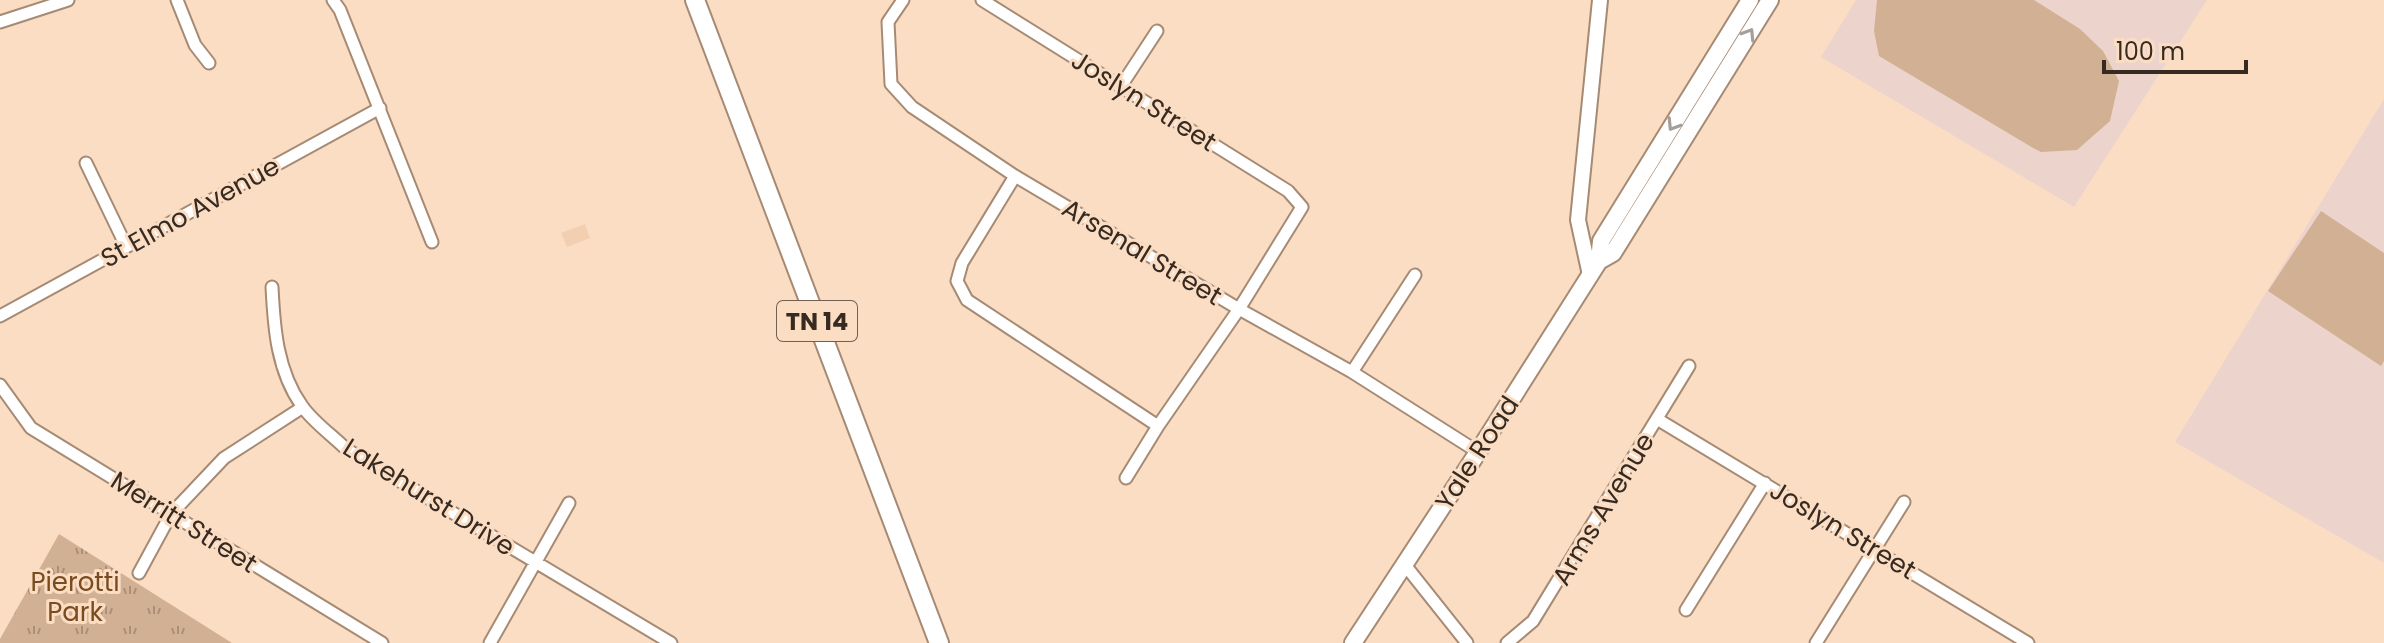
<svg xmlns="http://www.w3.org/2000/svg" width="2384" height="643" font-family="Poppins,sans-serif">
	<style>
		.built { fill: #f3cfb1 }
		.education { fill: #ecd3cb }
		.grass { fill: url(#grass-tufts) }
		.pitch { fill: #d2b094 }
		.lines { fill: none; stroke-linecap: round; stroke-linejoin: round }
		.minor-casing { stroke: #a68a73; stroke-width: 15 }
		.tertiary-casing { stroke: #a68a73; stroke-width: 18 }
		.secondary-casing { stroke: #a68a73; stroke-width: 20 }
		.primary-casing { stroke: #a68a73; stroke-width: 22 }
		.minor { stroke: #fff; stroke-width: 11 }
		.tertiary { stroke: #fff; stroke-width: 14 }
		.secondary { stroke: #fff; stroke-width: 16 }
		.primary { stroke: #fff; stroke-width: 18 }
		.oneway { stroke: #a59f9b }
		.labels { text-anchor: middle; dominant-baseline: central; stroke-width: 6; stroke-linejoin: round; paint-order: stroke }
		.shield { fill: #fbddc4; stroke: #716052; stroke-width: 2 }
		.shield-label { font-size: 24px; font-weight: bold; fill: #362a21 }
		.street-label { font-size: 26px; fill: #362a21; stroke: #fbddc4 }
		.park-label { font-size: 26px; fill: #794b1f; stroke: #fbddc4 }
	</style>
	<defs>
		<pattern id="grass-tufts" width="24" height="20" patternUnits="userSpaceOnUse" patternTransform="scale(2)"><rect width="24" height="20" fill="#d2b094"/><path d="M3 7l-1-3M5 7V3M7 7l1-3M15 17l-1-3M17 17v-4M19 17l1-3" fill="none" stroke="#ab8f78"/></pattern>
	</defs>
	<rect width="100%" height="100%" fill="#fbddc4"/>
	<path class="built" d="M585 224 590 238 567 247 561 233Z"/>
	<path class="education" d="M1856 0H2207L2074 207 1821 57Z
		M2384 99V563L2175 442Z"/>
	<path class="grass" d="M59 534 232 643H0V639Z"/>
	<path class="pitch" d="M1877 0H2034L2080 29 2103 51 2119 81 2110 121 2077 150 2041 152 2035 149 1879 56 1874 31Z
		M2321 211 2384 253V361L2381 366 2268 291Z"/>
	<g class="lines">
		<defs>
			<path id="minor" d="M177 0 195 45 209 63
				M333 0 340 10 432 242
				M903 0 888 22 891 84 912 107 1015 176 1239 309 1352 372 1478 452
				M982 0 1288 191 1302 207 1239 309 1158 426 1126 478
				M0 22 68 0
				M1121 86 1157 31
				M86 163 126 246
				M1015 176 962 263 957 281 967 300 1158 426
				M272 287C274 328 277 371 302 406 313 422 332 435 346 449L671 643
				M0 316 380 108
				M1352 372 1415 275
				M0 385 31 428 382 643
				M1657 419 2028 643
				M1405 565 1467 643
				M139 573 171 514 224 458 303 407
				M1686 610 1765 483
				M490 643 569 503
				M1507 643 1533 621 1689 366
				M1816 643 1904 502"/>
			<path id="tertiary" d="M1590 275 1578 220 1600 0"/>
			<path id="secondary" d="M1599 261 1613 253 1770 0
				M1353 643 1478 452 1599 261 1601 241 1750 0"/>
			<path id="primary" d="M695 0 939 643"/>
		</defs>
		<use href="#minor" class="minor-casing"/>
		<use href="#tertiary" class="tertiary-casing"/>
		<use href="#secondary" class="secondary-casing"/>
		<use href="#primary" class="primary-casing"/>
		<use href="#minor" class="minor"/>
		<use href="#tertiary" class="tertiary"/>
		<use href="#secondary" class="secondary"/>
		<use href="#primary" class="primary"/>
	</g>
	<defs><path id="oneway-chevron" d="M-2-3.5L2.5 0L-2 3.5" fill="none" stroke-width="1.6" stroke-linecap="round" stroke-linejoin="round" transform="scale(2)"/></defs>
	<g class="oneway">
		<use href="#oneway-chevron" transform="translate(1749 34) rotate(-58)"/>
		<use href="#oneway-chevron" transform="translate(1673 125) rotate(122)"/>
	</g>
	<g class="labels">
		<rect class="shield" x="777" y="301" width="80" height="40" rx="6"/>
		<g class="shield-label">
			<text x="817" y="321">TN 14</text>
		</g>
		<g class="street-label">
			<text transform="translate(1144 101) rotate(32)">Joslyn Street</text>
			<text transform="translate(190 212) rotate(-29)">St Elmo Avenue</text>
			<text transform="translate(1142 252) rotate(31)">Arsenal Street</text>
			<text transform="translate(1477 453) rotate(-57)">Yale Road</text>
			<text transform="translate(429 497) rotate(32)">Lakehurst Drive</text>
			<text transform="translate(1603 509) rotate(-59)">Arms Avenue</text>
			<text transform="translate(184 522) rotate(32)">Merritt Street</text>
			<text transform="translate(1843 530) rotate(31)">Joslyn Street</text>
		</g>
		<g class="park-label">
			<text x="75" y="582">Pierotti<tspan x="75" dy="30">Park</tspan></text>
		</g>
	</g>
	<path d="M2104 60v12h142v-12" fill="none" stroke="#362a21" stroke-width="4"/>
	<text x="2116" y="60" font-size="24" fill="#362a21" stroke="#fbddc4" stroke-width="6" paint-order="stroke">100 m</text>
</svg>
